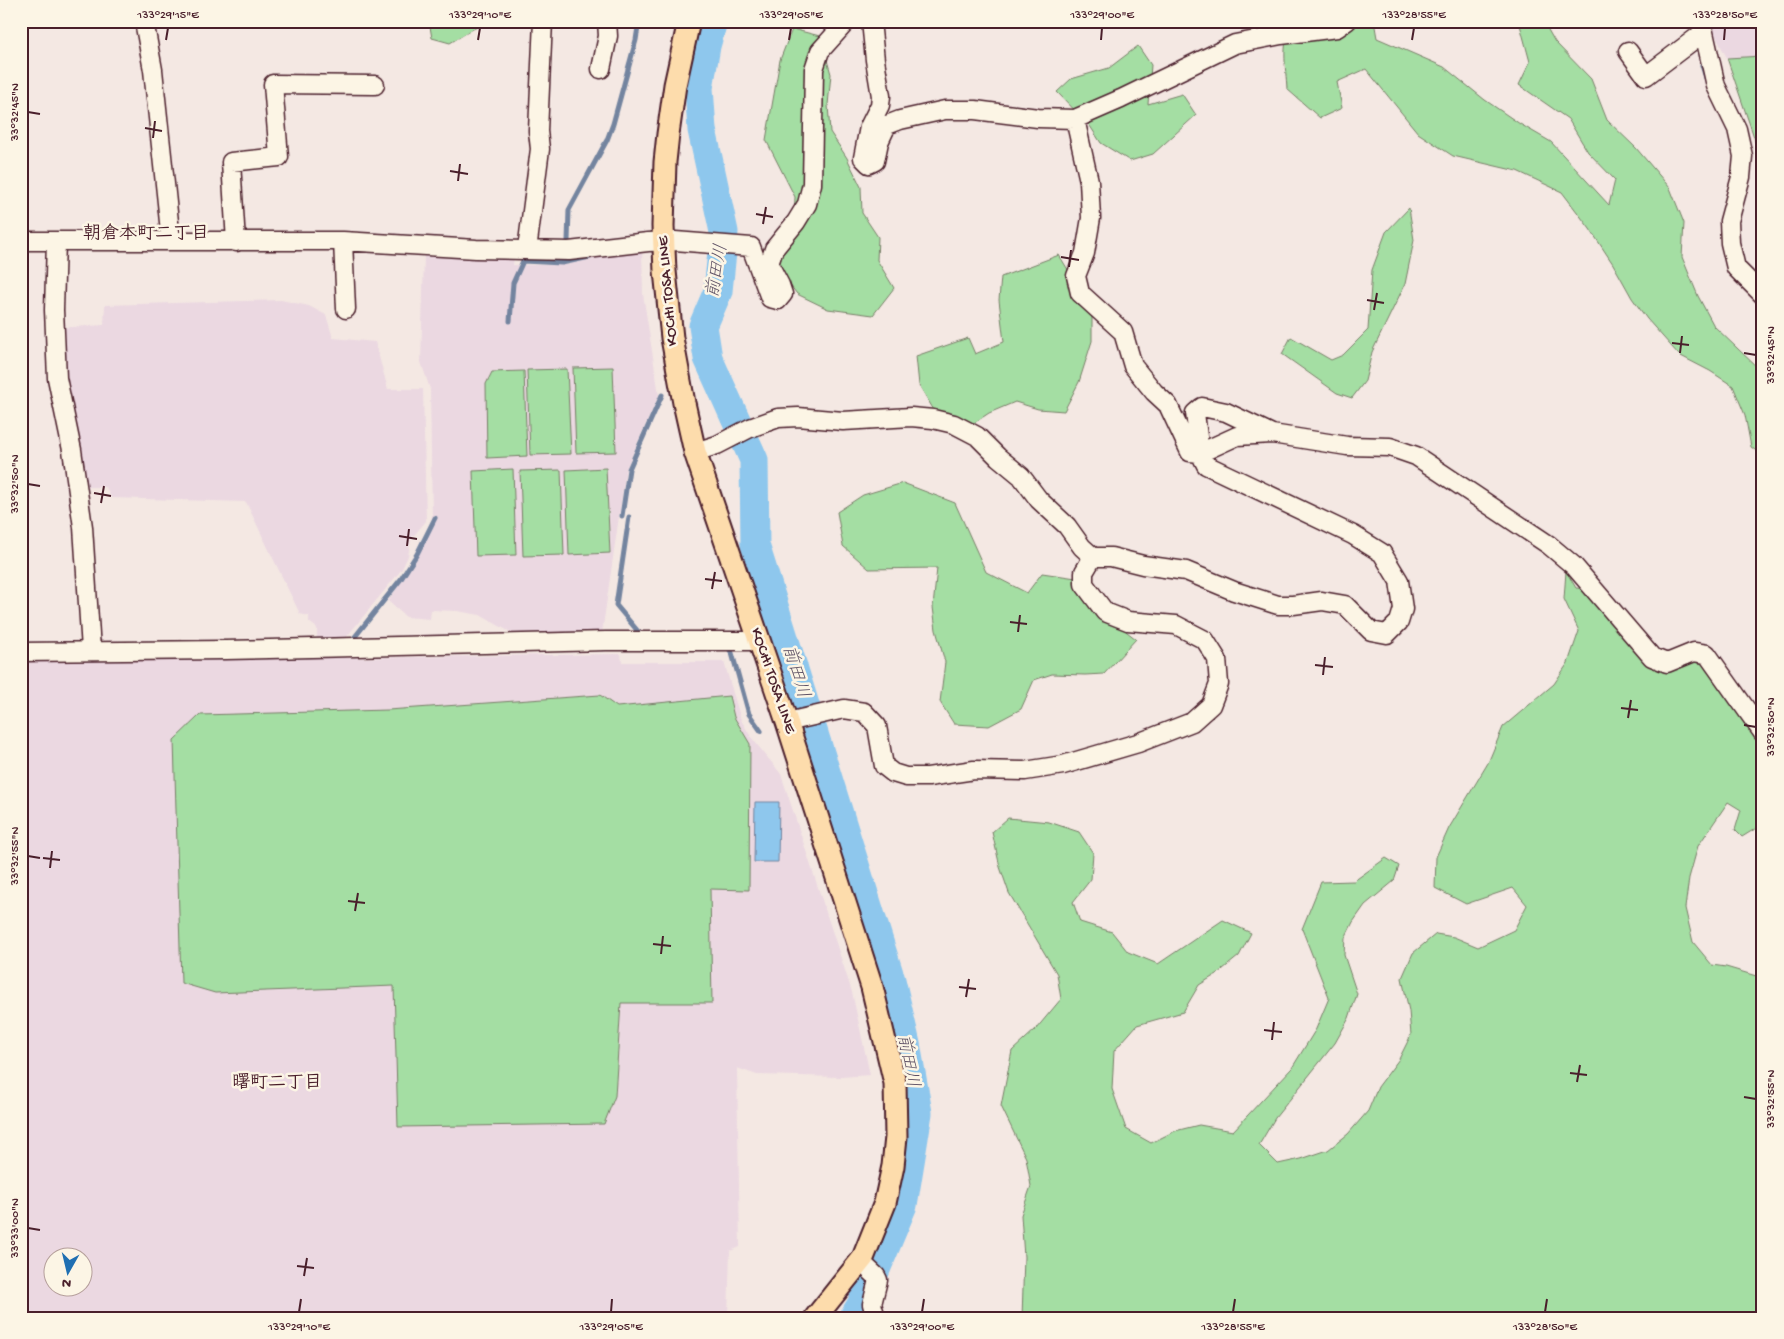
<svg xmlns="http://www.w3.org/2000/svg" width="1784" height="1339" font-family="'Gochi Hand','Klee One',sans-serif">
	<style>
		.built { fill: #ebd8e1; fill-rule: evenodd }
		.green { fill: #a4dea3; stroke: #777e67 }
		.water { fill: #8ec7ed; stroke: #73849f }
		.lines { fill: none; stroke-linecap: round; stroke-linejoin: round }
		.stream { stroke: #73849f; stroke-width: 5 }
		.river { stroke: #8ec7ed; stroke-width: 29 }
		.minor-casing { stroke: #4a1f2b; stroke-width: 21 }
		.major-casing { stroke: #4a1f2b; stroke-width: 25 }
		.minor { stroke: #fcf5e5; stroke-width: 18 }
		.major { stroke: #fddcac; stroke-width: 21 }
		.ticks { fill: none; stroke: #4a1f2b; stroke-width: 2 }
		.labels { text-anchor: middle; dominant-baseline: central; stroke-width: 5; stroke-linejoin: round; paint-order: stroke }
		.street-label { font-size: 16px; fill: #4a1f2b; stroke: #fcf5e5 }
		.neighbourhood-label { font-size: 18px; font-weight: bold; fill: #4a1f2b; stroke: #fcf5e5 }
		.water-label { font-size: 18px; font-style: italic; fill: #5e5165; stroke: #fcf5e5 }
		.neatline { fill: none; stroke: #4a1f2b; stroke-width: 2 }
		.ticks-label { font-size: 12px; text-anchor: middle; fill: #4a1f2b }
	</style>
	<rect width="100%" height="100%" fill="#f4e8e3"/>
	<filter id="ink" filterUnits="userSpaceOnUse"><feTurbulence type="fractalNoise" baseFrequency=".02" numOctaves="2"/><feDisplacementMap in="SourceGraphic" scale="10" xChannelSelector="R" yChannelSelector="G"/><feConvolveMatrix kernelMatrix="1 2 1 2 8 2 1 2 1" color-interpolation-filters="sRGB"/></filter>
	<g filter="url(#ink)">
		<path class="built" d="M1708 21H1763V56L1727 58Z
			M642 248 643 294 659 395 626 469 602 633 521 638 480 615 457 611 431 610 430 619 406 617 388 601 419 554 436 521 432 520 430 389 421 362 424 256 430 252 514 257 513 265H569L571 262 603 256 617 249Z
			M281 300 309 306 326 315 333 338 375 342 388 389H423L426 521 411 539 408 556 402 569 344 640H317V628L309 622V616L300 614 246 502 111 498 106 487H84L57 328 104 325 105 305Z
			M621 654 622 662H724L741 720 751 737 781 774 852 992 870 1075 841 1077 757 1075 737 1068 740 1247 730 1251 728 1318H21V660L346 655 347 658ZM52 1256H82V1286H52Z"/>
		<path class="green" d="M429 21H491L473 29 450 43 432 38Z
			M1294 21H1374L1377 38 1444 67 1485 100 1520 124 1551 142 1609 205 1615 180 1588 152 1568 119 1519 85 1530 62 1519 21H1543L1555 42 1591 79 1607 120 1636 148 1670 188 1684 223 1682 257 1698 296 1714 326 1760 370 1763 456 1751 447 1745 415 1733 386 1710 371 1679 355 1647 319 1632 298 1613 264 1590 229 1562 192 1517 171 1453 156 1418 133 1366 69 1337 82 1342 108 1320 118 1287 89C1286 68 1280 39 1294 21Z
			M792 29 820 36 831 74 828 105 830 132 847 158 861 187 862 213 878 237 877 260 894 288 873 315 828 309 797 294 782 275 776 243 794 219 795 197 766 140 780 60Z
			M1138 46 1151 65 1148 104 1182 94 1196 115 1153 154 1130 161 1101 143 1090 126 1057 92 1071 79 1109 68Z
			M1763 56V175L1754 137 1727 58Z
			M1409 208 1414 240 1405 284 1372 352 1365 381 1352 398 1337 393 1282 354 1291 337 1331 360 1343 355 1368 330 1372 270 1386 232Z
			M1059 255 1070 273 1092 302V341L1079 382 1064 411 1038 409 1015 402 989 413 968 427 935 412 919 385 916 356 968 338 975 354 1004 342 999 300 1001 277Z
			M613 367 616 452 576 453 573 368Z
			M567 369 571 454 530 455 527 370Z
			M524 371 527 456 487 458 486 384 492 372Z
			M606 468 610 553 569 555 566 470Z
			M513 469 516 555 476 556 473 471Z
			M561 470 564 555 523 556 520 471Z
			M903 483 955 503 986 572 1027 593 1042 573 1083 579 1099 610 1136 639 1104 674 1085 675 1052 674 1034 680 1021 709 989 726 954 724 940 702 945 662 936 630 933 607 937 568 869 569 843 546 837 512 863 495Z
			M1566 571 1576 588 1598 590 1670 669 1693 661 1713 667 1741 685 1753 712 1763 726V824L1742 837 1735 830 1741 810 1728 802 1698 846 1689 878 1685 908 1693 942 1712 965 1726 967 1763 978V1318H1022L1024 1257 1021 1215 1031 1186 1026 1158 1001 1106 1012 1051 1036 1029 1061 999 1057 974 1009 893 1000 867 992 832 1008 818 1049 822 1079 832 1093 853 1091 879 1073 902 1080 922 1112 932 1128 952 1158 964 1223 920 1251 933 1239 956 1217 974 1199 985 1183 1012 1137 1025 1114 1051 1112 1089 1126 1129 1151 1143 1175 1131 1199 1125 1233 1131 1292 1068 1316 1029 1329 998 1302 929 1321 882 1354 881 1386 858 1399 866 1394 881 1365 905 1353 922 1345 938 1344 955 1357 994 1349 1018 1335 1043 1275 1118 1259 1145 1278 1164 1301 1159 1328 1150 1348 1134 1368 1111 1378 1087 1399 1059 1411 1035 1409 1011 1402 978 1413 953 1436 934 1454 937 1478 947 1514 930 1527 905 1513 888 1466 904 1435 888 1436 857 1449 828 1488 763 1503 727 1554 684 1568 663 1579 631 1564 599Z
			M600 695 617 707 729 696 734 717 750 744 749 890 710 889 712 1003H621L615 1096 604 1124 398 1127 394 986 215 993 181 983 174 740 200 715 388 710Z"/>
		<path class="water" d="M755 802H779L778 862H754Z"/>
		<g class="lines">
			<path class="stream" d="M1702 65 1706 78
				M568 241 569 210 607 140 613 124 636 40 639 21
				M510 321 513 283 523 261 562 263 590 257
				M622 516 629 469 662 395
				M629 517 616 605 641 635H643
				M354 638 401 579 417 554 435 518
				M724 647 729 649 732 653 749 714 761 731
				M861 1305 865 1318"/>
			<path class="river" d="M713 21 706 46 699 88 702 130 724 232 718 291 703 326 708 358 754 460 755 545 891 980 906 1044 918 1113 903 1205 861 1305 853 1318"/>
			<defs>
				<path id="minor" d="M144 21 153 70 171 241
					M871 21 875 60 881 96 880 105 869 127 863 158 869 164 875 161 879 142 887 125 900 120 945 110H975L1038 118 1075 119 1121 99 1235 44 1281 35 1337 28 1347 21
					M1699 21 1703 28 1716 86 1737 129 1743 156 1741 177 1729 221 1730 243 1736 268 1763 295
					M1628 51 1646 76 1704 32
					M601 69 608 36 607 21
					M1075 119 1089 181 1091 218 1085 253 1076 276 1080 293 1123 332 1133 366 1154 392 1168 405 1190 452 1200 453 1237 436 1272 434 1347 446 1390 447 1416 456 1549 545 1574 566 1652 657 1667 663 1694 652 1707 654 1763 733
					M21 241H343L476 249 569 251 648 242 675 241 751 247 770 298 778 300 783 294 780 285 769 264 774 249 796 222 807 204 812 184 814 69 820 51 847 21
					M56 241 54 310 57 378 72 450 83 527 91 650
					M343 241 346 309
					M236 242 231 162 279 157 273 84 375 85
					M527 250 540 149 538 131 543 21
					M695 452 717 445 750 428 778 418 798 417 843 421 911 417 933 419 954 424 977 436 998 457 1021 476 1039 500 1067 526 1082 547 1093 557
					M21 652 226 650 606 641H759
					M787 722 844 709 864 712 877 726 884 766 893 773 906 777H928L974 770 1025 771 1063 765 1138 743 1192 722 1211 705 1219 684 1217 659 1205 640 1176 625 1128 621 1105 612 1084 584V572L1093 557H1111L1143 565 1186 571 1234 591 1278 605H1293L1322 601 1345 605 1371 631 1387 634 1399 622 1403 609 1399 581 1382 553 1353 535 1206 465 1200 453 1195 413 1202 407 1226 412 1272 434
					M860 1261 876 1276 878 1280 872 1304 876 1318"/>
				<path id="major" d="M689 21 675 85 668 134 665 162 663 226 665 271 672 338 684 403 695 452 787 722 872 987 895 1083 896 1137 893 1166 885 1203 863 1258 815 1318"/>
			</defs>
			<use href="#minor" class="minor-casing"/>
			<use href="#major" class="major-casing"/>
			<use href="#minor" class="minor"/>
			<use href="#major" class="major"/>
		</g>
	</g>
	<path class="ticks" d="M166 40 168 28M478 40 480 28M789 40 791 28M1101 40 1102 28M1412 40 1414 28M1724 40 1725 28M28 112 40 114M145 128 162 131M153 138 155 121M450 171 468 174M458 181 460 164M756 214 773 217M763 224 766 207M1061 257 1079 260M1069 267 1071 250M1367 300 1384 303M1374 310 1377 293M1672 343 1689 345M1680 353 1682 336M1744 353 1756 355M28 484 40 486M94 493 111 496M101 503 104 486M399 536 417 539M407 546 409 529M705 579 722 581M712 589 715 572M1010 622 1027 624M1018 632 1020 615M1315 665 1333 667M1323 675 1325 657M1621 708 1638 710M1628 718 1631 700M1744 725 1756 727M28 856 40 858M43 858 60 860M50 868 52 851M348 901 365 903M355 911 358 893M653 944 671 946M661 954 663 936M959 987 976 989M966 997 969 979M1264 1030 1282 1032M1272 1040 1274 1022M1570 1073 1587 1075M1577 1082 1580 1065M1744 1097 1756 1099M28 1228 40 1230M297 1266 314 1268M304 1276 307 1258M299 1312 301 1299M611 1312 612 1299M922 1312 924 1299M1233 1312 1235 1299M1545 1312 1547 1299"/>
	<g class="labels">
		<g class="street-label">
			<text transform="translate(669 291) rotate(-95)">KOCHI TOSA LINE</text>
			<text transform="translate(772 681) rotate(71)">KOCHI TOSA LINE</text>
		</g>
		<g class="neighbourhood-label">
			<text x="146" y="234">朝倉本町二丁目</text>
			<text x="277" y="1083">曙町二丁目</text>
		</g>
		<g class="water-label">
			<text transform="translate(718 271) rotate(-80)">前田川</text>
			<text transform="translate(795 672) rotate(73)">前田川</text>
			<text transform="translate(907 1061) rotate(79)">前田川</text>
		</g>
	</g>
	<rect width="1784" height="1339" fill="none" stroke="#fcf5e5" stroke-width="55"/>
	<g transform="translate(68 1272) rotate(188)"><circle r="24" fill="#fcf5e5" stroke="#b59f9b"/>
	<path d="M0-4L9 19L0 12L-9 19Z" fill="#1f6fb2"/>
	<text y="-8" font-size="14" font-weight="bold" text-anchor="middle" fill="#4a1f2b">N</text>
	</g>
	<rect x="28" y="28" width="1728" height="1284" class="neatline"/>
	<g class="ticks-label">
		<text x="168" y="18">133°29'15"E</text>
		<text x="480" y="18">133°29'10"E</text>
		<text x="791" y="18">133°29'05"E</text>
		<text x="1102" y="18">133°29'00"E</text>
		<text x="1414" y="18">133°28'55"E</text>
		<text x="1725" y="18">133°28'50"E</text>
		<text transform="translate(14 112) rotate(-90)" y="4">33°32'45"N</text>
		<text transform="translate(1770 355) rotate(-90)" y="4">33°32'45"N</text>
		<text transform="translate(14 484) rotate(-90)" y="4">33°32'50"N</text>
		<text transform="translate(1770 727) rotate(-90)" y="4">33°32'50"N</text>
		<text transform="translate(14 856) rotate(-90)" y="4">33°32'55"N</text>
		<text transform="translate(1770 1099) rotate(-90)" y="4">33°32'55"N</text>
		<text transform="translate(14 1228) rotate(-90)" y="4">33°33'00"N</text>
		<text x="299" y="1330">133°29'10"E</text>
		<text x="611" y="1330">133°29'05"E</text>
		<text x="922" y="1330">133°29'00"E</text>
		<text x="1233" y="1330">133°28'55"E</text>
		<text x="1545" y="1330">133°28'50"E</text>
	</g>
</svg>
